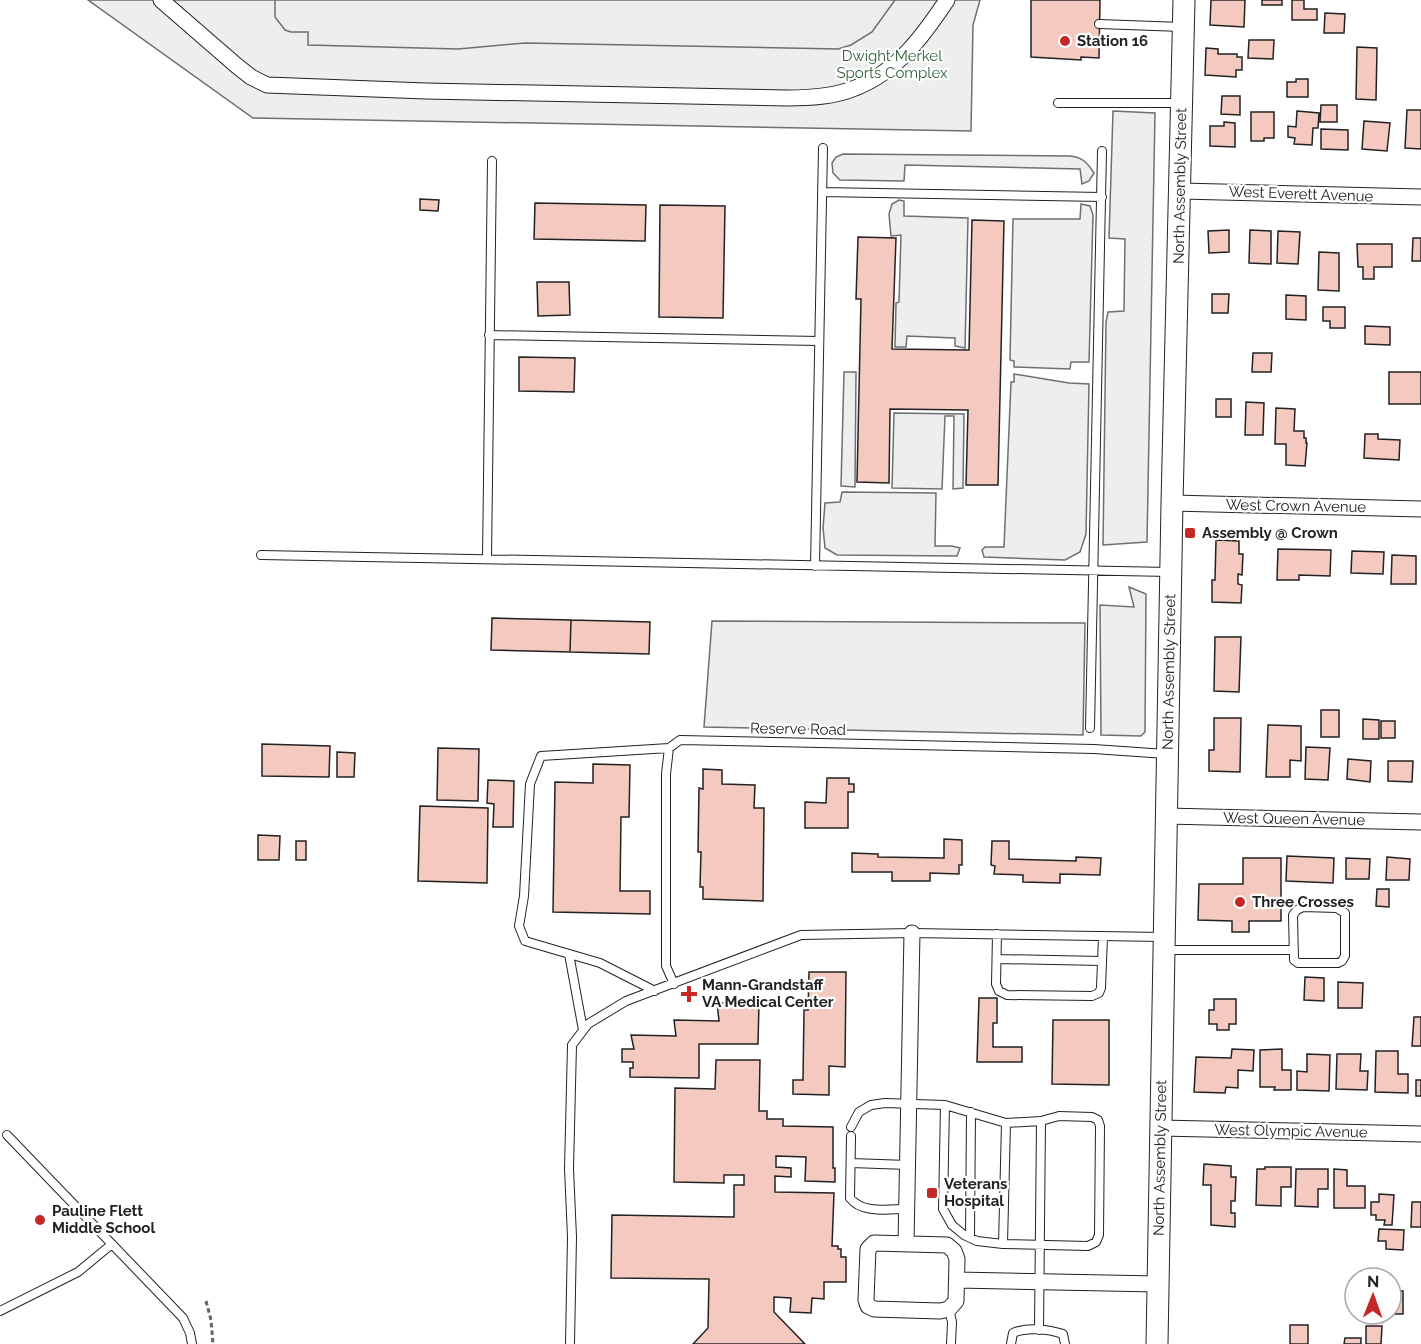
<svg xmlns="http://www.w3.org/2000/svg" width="1421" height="1344" font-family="Raleway,sans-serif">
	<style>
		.green { fill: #eee; stroke: #6f6f6f; stroke-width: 1.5 }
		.parking { fill: #ededed; stroke: #6f6f6f; stroke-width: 1.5 }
		.building { fill: #f3c9c0; stroke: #222; stroke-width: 1.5 }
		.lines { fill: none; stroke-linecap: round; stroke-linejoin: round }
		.lane-casing { stroke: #222; stroke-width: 10 }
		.street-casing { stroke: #222; stroke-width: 17 }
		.secondary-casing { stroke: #222; stroke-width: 23 }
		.path { stroke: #646464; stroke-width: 3; stroke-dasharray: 4.5 3; stroke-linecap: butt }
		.lane { stroke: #fff; stroke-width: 8 }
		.street { stroke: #fff; stroke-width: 15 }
		.secondary { stroke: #fff; stroke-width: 21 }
		.poi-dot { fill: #c62828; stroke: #fff; stroke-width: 2 }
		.labels { text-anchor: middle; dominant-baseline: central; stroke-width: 4.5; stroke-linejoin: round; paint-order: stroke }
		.poi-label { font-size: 15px; font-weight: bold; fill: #222; stroke: #fff; text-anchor: start }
		.park-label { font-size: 15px; fill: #2f5e38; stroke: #fff }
		.street-label { font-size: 15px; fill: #222; stroke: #fff }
	</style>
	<rect width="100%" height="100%" fill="#fff"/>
	<path class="green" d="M88 0H980L973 25 971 131 253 118Z
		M1113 111 1155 113 1147 542 1103 545 1106 322 1108 312 1124 311 1125 239 1109 238Z
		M843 154 1069 156C1082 157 1087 162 1094 173L1089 181 1082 184 1080 169 905 165 904 181 840 180 833 173 832 163 836 157Z
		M899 200 904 201V216L968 218 965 348 955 346V338L907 336 906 347H895L896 303 899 302 901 235 891 236 889 214 892 204Z
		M1081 204 1090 206 1093 215 1089 362H1071L1070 369 1014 367V361L1010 360 1013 219H1080Z
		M844 372H856L855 487 841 486Z
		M1014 374 1069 383 1089 384 1086 534 1080 552 1065 560 984 557 982 550 985 547H1004L1011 382H1014Z
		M894 413 964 414 963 488 953 489 954 416H945L942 489 892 488Z
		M842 492 936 493 935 546H952L960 548 957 556 837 555 825 548 823 528 825 503 840 502Z
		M1129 587 1146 594 1145 732 1141 736 1101 735 1100 605 1134 607Z
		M712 621 1085 623 1083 735 704 727Z"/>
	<path class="parking" d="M275 0H895L872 32 851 45 838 49 525 43 458 49 308 45V32H291L285 30 275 17Z"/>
	<path class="building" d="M1031 0H1100L1099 58 1081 57V60L1031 57Z
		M1211 0H1245L1244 27 1210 25Z
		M1262 0H1282V5H1262Z
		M1292 0H1304V9H1317V20H1292Z
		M1325 13 1345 14 1344 33H1324Z
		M1249 40H1274L1273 59 1248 58Z
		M1357 47 1377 48 1376 100 1356 99Z
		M1206 48 1218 49V54H1237V57H1242V70H1236V77L1205 75Z
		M1296 79H1308V97H1287V82H1296Z
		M1222 96H1240V115L1221 114Z
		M1321 105H1337V122H1320Z
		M1407 110H1421V149L1405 148Z
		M1297 111 1319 113 1318 128H1313L1312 145 1294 144 1295 138 1288 137V126L1296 127Z
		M1251 112H1274V138H1264V141H1251Z
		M1364 121 1390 123 1387 151 1362 149Z
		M1224 122 1235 123V147L1210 146V126H1224Z
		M1321 129 1348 130V150L1321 149Z
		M420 199 439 200 438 211 420 210Z
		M535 203 646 205 645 241 534 239Z
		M660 205 725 206 723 318 659 317Z
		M972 220 1004 221 998 485H966L968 410 890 409 889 483 857 482 861 299H856L858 237 896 238 892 349 969 350Z
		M1229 230V252L1209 253 1208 231Z
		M1250 230 1271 231V264L1249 263Z
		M1278 231 1300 232 1298 264 1277 263Z
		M1413 238H1421V261H1412Z
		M1357 244H1392V267H1374V279H1363V267H1358Z
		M1319 252 1339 253V291L1318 290Z
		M537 282H569L570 315 538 316Z
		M1212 294H1229L1228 313H1212Z
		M1286 295 1306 296V320L1286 319Z
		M1323 307H1345V328H1330V321H1323Z
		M1365 326 1390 327V345L1365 344Z
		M1253 353H1272L1271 372H1252Z
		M519 357 575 358 574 392 519 391Z
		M1389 372H1421V404H1389Z
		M1216 399H1231V417H1216Z
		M1246 402 1264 403 1263 435H1245Z
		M1276 408 1295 409 1294 431H1304V438H1306V443H1307L1305 466 1286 465V444H1275Z
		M1365 434H1378V439L1400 440 1399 460 1364 458Z
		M1216 540 1239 541V554H1243L1242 575 1238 574V584L1242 585 1241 603 1212 602V580H1215Z
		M1278 549 1331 550 1330 576 1299 575V580H1277Z
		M1352 551 1384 552 1383 574 1351 573Z
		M1392 555 1416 556V584H1391Z
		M492 618 571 620 570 652 491 650Z
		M571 620 650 622 649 654 570 652Z
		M1215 637H1241L1239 692 1214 691Z
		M1321 710H1339V737H1321Z
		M1214 718H1241L1240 772 1209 771V750H1214Z
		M1363 719 1379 720V739H1363Z
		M1381 721H1395V738H1381Z
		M1268 725 1301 726V761L1290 760V777H1266Z
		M262 744 330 746 329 777 262 776Z
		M1306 747 1330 748 1328 780 1305 779Z
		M438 748 479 749 478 801 437 800Z
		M337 752 355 753 354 777H337Z
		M1348 759 1371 761 1370 782 1347 779Z
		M1388 761H1413L1412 782 1388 781Z
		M593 764 630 765 629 817H621L620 891H650V914L553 912 555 782 593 783Z
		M703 769 722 770V784L755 785 754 808H764L763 901 703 899V887H700L701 852H698L699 788 703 789Z
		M827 778H849V784H854V792H848V828H805V802L826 803Z
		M488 780 514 781 513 827H493L494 804 487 803Z
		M420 806 488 808 487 883 418 881Z
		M258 835 280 836 279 860H258Z
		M944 839 962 840V865H959V874L930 873V881H892V872H852V853L878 854V857L944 858Z
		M296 841H306V860H296Z
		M992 841H1009V859L1076 861V857L1101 858 1100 875 1060 874V883L1023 882V875L994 874 995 866 991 865Z
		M1287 856 1334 858 1333 883 1286 881Z
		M1387 857 1410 859 1409 880H1386Z
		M1243 858H1281V921H1249V932H1232V921L1198 920 1199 884H1243Z
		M1346 858 1370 859 1369 879H1346Z
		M1377 889H1389V907L1376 906Z
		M809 972H846L845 1067 829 1066V1095L793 1094V1080H803L804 1010H808Z
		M1305 977 1324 978V1001L1304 1000Z
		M1338 982 1363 983 1362 1008H1338Z
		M979 998H997V1023H993V1047H1022V1062H977Z
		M1214 999H1236V1024H1229V1030H1217V1024H1209V1010H1214Z
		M717 1003H759L758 1044H699V1078L630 1077V1068H633V1062H622V1049H634L631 1035 676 1036 674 1020 719 1021Z
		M1414 1017H1421V1046H1412Z
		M1053 1020H1109V1085L1052 1084Z
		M1232 1049 1254 1050 1253 1071 1238 1070V1088L1226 1087 1225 1093 1194 1092 1196 1057 1231 1058Z
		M1282 1049V1070H1291V1090H1274L1275 1087H1260V1050Z
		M1376 1051H1398V1074H1408V1093L1375 1092Z
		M1307 1054 1330 1055 1329 1091 1297 1090V1071L1307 1072Z
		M1337 1054H1361L1360 1071H1368L1367 1090 1336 1089Z
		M716 1060H760L759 1111H767V1119H783V1126L833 1127V1168H835V1182L805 1181 806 1157 776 1156V1167L791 1168V1177L775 1176V1192L834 1193 832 1246H838V1249H841V1257H846V1282H824V1299L812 1298 811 1313 790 1312 791 1298 774 1297V1312L805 1344H693L708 1328 709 1279 611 1278 612 1215 734 1217V1185H744V1175H724V1183L674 1182 675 1088 715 1089Z
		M1416 1080H1421V1096H1416Z
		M1204 1164 1231 1166V1177H1236L1235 1201H1231V1213H1235V1227L1211 1225V1185H1203Z
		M1265 1167H1291V1187H1281V1206L1256 1205 1257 1169H1265Z
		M1296 1169H1328V1189H1318V1207L1295 1206Z
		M1334 1169 1347 1170V1186H1365V1208H1334Z
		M1379 1194 1394 1195 1392 1225H1384L1385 1220H1376V1215H1371V1202H1379Z
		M1412 1202H1421V1227H1411Z
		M1379 1229 1404 1230 1403 1250 1386 1249V1241H1378Z
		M1391 1290 1403 1291V1314H1391Z
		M1290 1325H1308V1344H1290Z
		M1366 1326H1382L1381 1344H1366Z
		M1345 1338H1361V1344H1344Z"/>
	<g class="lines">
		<defs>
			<path id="lane" d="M1099 24 1182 27
				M1058 103H1180
				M822 192 1102 197
				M489 335 819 341
				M261 555 1170 572
				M487 559 492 161
				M815 566 823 148
				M1090 728 1102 151
				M1303 907 1337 908 1345 913V956L1342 961 1338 963H1298L1294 960 1293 915 1297 910Z
				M997 934 996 984 999 991 1007 995 1092 996 1099 993 1101 988 1103 936
				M1166 950H1294
				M569 954 583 1030
				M997 959 1102 961
				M674 984 666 966V774L669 748 680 740 1094 749 1166 754
				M655 991 600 963 525 941 519 926 524 896 530 784 541 756 669 748
				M945 1105 943 1209 952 1225 964 1235 977 1241 1003 1244
				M1059 1116 1092 1117 1098 1120 1100 1126 1099 1235 1096 1242 1088 1246 1003 1244 1006 1123 1041 1121Z
				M851 1127 859 1112 871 1105 885 1103 945 1105 1006 1123
				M7 1135 183 1318 190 1333 192 1344
				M851 1136 850 1198C862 1214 889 1209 907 1209
				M851 1163 908 1165
				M970 1238 971 1112
				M949 1309 952 1322 951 1344
				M0 1311 78 1272 112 1244
				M1039 1330 1041 1121
				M570 1344 572 1237 569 1169 572 1045 588 1024 626 1001 801 935 912 933 1163 937
				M1011 1344 1013 1333C1027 1327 1048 1329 1063 1334L1065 1344"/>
			<path id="street" d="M161 0 237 66 251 77 267 85 426 91 787 98C809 98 834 97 855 88 897 72 923 36 947 0
				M1180 191 1421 197
				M1172 503 1421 509
				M1166 816 1421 822
				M1161 1128 1421 1134
				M874 1243 947 1245 954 1251 957 1259 956 1301 949 1309 940 1311 874 1309 868 1306 866 1300 868 1249Z
				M906 1243 912 933
				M957 1280 1158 1284"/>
			<path id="secondary" d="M1157 1344 1172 503 1184 0"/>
		</defs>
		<use href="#lane" class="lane-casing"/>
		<use href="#street" class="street-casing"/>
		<use href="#secondary" class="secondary-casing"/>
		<path class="path" d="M206 1301 211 1320 213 1344"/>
		<use href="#lane" class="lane"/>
		<use href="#street" class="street"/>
		<use href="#secondary" class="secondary"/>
	</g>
	<g class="poi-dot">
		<circle cx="1065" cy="41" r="6"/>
		<rect x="1184" y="527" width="12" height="12" rx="3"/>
		<circle cx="1240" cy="902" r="6"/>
		<path d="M686 985h6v6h6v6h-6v6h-6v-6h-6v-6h6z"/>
		<rect x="926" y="1187" width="12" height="12" rx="3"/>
		<circle cx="40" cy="1220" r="6"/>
	</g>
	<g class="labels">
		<g class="poi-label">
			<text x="1077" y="41">Station 16</text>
			<text x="1202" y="533">Assembly @ Crown</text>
			<text x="1252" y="902">Three Crosses</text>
			<text x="702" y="985">Mann-Grandstaff<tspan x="702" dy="17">VA Medical Center</tspan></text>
			<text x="944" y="1184">Veterans<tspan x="944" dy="17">Hospital</tspan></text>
			<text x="52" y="1211">Pauline Flett<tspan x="52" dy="17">Middle School</tspan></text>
		</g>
		<g class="park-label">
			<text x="892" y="56">Dwight Merkel<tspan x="892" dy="17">Sports Complex</tspan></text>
		</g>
		<g class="street-label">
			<text transform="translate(1180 186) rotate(-89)">North Assembly Street</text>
			<text transform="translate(1301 194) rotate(2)">West Everett Avenue</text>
			<text transform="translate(1296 506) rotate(1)">West Crown Avenue</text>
			<text transform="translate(1169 672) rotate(-89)">North Assembly Street</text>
			<text transform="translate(798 729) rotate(1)">Reserve Road</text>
			<text transform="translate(1294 819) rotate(1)">West Queen Avenue</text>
			<text transform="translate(1291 1131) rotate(1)">West Olympic Avenue</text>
			<text transform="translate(1160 1158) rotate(-89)">North Assembly Street</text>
		</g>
	</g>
	<g transform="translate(1373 1296) rotate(1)"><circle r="28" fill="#ffffff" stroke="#a7a7a7" stroke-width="1.5"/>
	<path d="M0-4.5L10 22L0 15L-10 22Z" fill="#c62828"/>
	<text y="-9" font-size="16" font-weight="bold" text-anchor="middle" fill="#222222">N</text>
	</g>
</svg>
